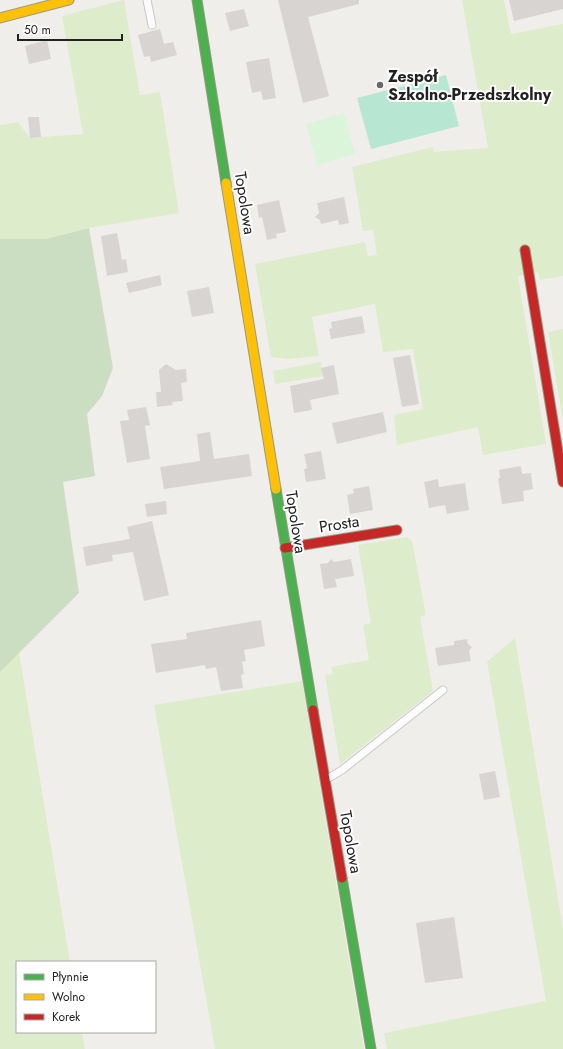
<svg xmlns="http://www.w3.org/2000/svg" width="563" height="1049" font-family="Jost,sans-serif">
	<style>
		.grass { fill: #ddeccb }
		.forest { fill: #cbdec1 }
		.park { fill: #daf5da }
		.pitch { fill: #b7e6d2 }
		.building { fill: #d7d4d2 }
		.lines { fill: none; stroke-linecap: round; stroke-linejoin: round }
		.lane-casing { stroke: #c9c8c7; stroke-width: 9 }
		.fast-casing { stroke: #999a82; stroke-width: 11 }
		.slow-casing { stroke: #999a82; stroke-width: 11 }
		.jam-casing { stroke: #999a82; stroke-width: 11 }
		.lane { stroke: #fdfcfc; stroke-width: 7 }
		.fast { stroke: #4caf50; stroke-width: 9 }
		.slow { stroke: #ffc107; stroke-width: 9 }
		.jam { stroke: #c62828; stroke-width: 9 }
		.poi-dot { fill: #6a6968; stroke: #fff; stroke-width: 1.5 }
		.labels { text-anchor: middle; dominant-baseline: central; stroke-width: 4; stroke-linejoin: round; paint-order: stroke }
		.poi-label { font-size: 16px; font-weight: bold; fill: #222; stroke: #fff; text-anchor: start }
		.street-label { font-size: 16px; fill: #222; stroke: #fff }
	</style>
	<rect width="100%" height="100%" fill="#f0eeeb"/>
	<path class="grass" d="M124 0 140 95 160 92 179 213 89 228 46 239H0V125L18 122 30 138 83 134 62 16Z
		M462 0H504L511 34 563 24V276L540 280 538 272 518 276 546 444 483 455 478 427 397 445 394 415 423 409 413 349 383 352 375 304 312 317 319 356 287 359 271 357 255 264 365 242 368 256 377 255 373 230 363 231 352 167 433 147 434 152 488 148Z
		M563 329V421L548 332Z
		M321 362 323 376 275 384 273 371Z
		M407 537 412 541 426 615 420 617 433 691 340 764 325 675 333 674 331 667 369 660 363 625 371 623 358 545Z
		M515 638 563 929V1049H387L384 1033 546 1001 487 662Z
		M19 652 70 962H17V1032H82L85 1049H0V672Z
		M302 681 364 1049H215L154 705Z"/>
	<path class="forest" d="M89 228 113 368 102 396 87 414 95 476 63 482 79 593 0 672V239H46Z"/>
	<path class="park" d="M344 113 355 154 317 165 306 124Z"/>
	<path class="pitch" d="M446 75 459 126 371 149 357 98Z"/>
	<path class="building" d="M278 0H359V4L308 17 329 96 303 103Z
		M509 0H563V9L514 21Z
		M244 9 249 26 230 31 225 13Z
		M160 29 164 44 173 42 177 55 151 62 150 56 144 57 138 35Z
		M47 40 51 59 29 64 25 46Z
		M269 58 276 98 263 100 261 91 252 93 246 62Z
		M28 117H39L41 137 30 138Z
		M344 197 349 223 339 225 338 220 321 224 320 220 315 217 319 213 317 203Z
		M279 200 286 232 276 234 277 238 267 240 262 217 259 218 257 205Z
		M117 233 122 260 126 259 128 272 107 276 101 236Z
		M160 275 162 285 129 293 126 283Z
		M209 287 214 313 192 317 187 291Z
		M362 316 365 333 331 339 329 329 332 328 331 322Z
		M410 355 419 404 402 407 393 358Z
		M166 364 176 370 186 369 187 382 181 383 183 401 172 402 173 405 157 407 156 392H161L159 370Z
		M334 365 339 394 310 400 312 410 294 413 290 386 324 379 321 368Z
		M146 407 150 425 145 426 150 459 127 463 120 421 129 420 127 410Z
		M383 412 387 432 337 444 332 423Z
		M210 432 214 459 249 454 252 476 164 489 160 467 200 461 197 434Z
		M321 451 326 479 306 482 304 469 307 468 304 454Z
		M521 466 522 474 531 473 533 489 523 491 524 501 502 504 498 478H500L499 470Z
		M438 479 439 487 465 483 469 510 447 514 445 505 429 508 424 482Z
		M369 486 373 510 350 514 347 495 354 493 353 489Z
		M166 501 167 514 147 517 145 504Z
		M152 521 169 595 144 601 133 552 112 555 113 561 86 566 83 547 130 539 127 527Z
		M331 559 334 562 351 559 354 576 335 579 337 587 324 589 320 564 328 563Z
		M261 620 265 646 244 650 246 661 242 662 244 674 241 675 243 688 221 691 216 667 206 669 205 665 156 673 151 644 187 639 186 633Z
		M467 639 468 644 472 647 469 651 471 661 438 666 435 648 454 645V641Z
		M495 771 500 797 484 800 479 774Z
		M454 917 463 978 425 983 416 923Z"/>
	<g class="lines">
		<defs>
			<path id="lane" d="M147 0 152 25
				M327 779 342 770 443 690"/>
			<path id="fast" d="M197 0 226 183
				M276 489 313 710
				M342 878 371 1049"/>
			<path id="slow" d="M0 18 69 0
				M226 183 276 489"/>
			<path id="jam" d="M525 250 563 482
				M285 548 397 530
				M313 710 342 878"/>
		</defs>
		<use href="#lane" class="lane-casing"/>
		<use href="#fast" class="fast-casing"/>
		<use href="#slow" class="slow-casing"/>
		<use href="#jam" class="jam-casing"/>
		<use href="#lane" class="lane"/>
		<use href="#fast" class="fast"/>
		<use href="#slow" class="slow"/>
		<use href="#jam" class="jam"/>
	</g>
	<circle class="poi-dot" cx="380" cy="85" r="4"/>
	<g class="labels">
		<g class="poi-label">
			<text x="388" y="76">Zespół<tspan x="388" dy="18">Szkolno-Przedszkolny</tspan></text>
		</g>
		<g class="street-label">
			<text transform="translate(245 203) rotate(81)">Topolowa</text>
			<text transform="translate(296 522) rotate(81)">Topolowa</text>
			<text transform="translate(339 524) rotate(-9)">Prosta</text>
			<text transform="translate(351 842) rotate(80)">Topolowa</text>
		</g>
	</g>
	<rect x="16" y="961" width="140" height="72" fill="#ffffff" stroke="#a7a7a7"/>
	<rect x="24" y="974" width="20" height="6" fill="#4caf50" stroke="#a7a7a7"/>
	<text x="52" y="981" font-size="12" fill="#222222">Płynnie</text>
	<rect x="24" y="994" width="20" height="6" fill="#ffc107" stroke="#a7a7a7"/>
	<text x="52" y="1001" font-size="12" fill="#222222">Wolno</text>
	<rect x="24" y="1014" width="20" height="6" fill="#c62828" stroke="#a7a7a7"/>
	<text x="52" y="1021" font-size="12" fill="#222222">Korek</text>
	<path d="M18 34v6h104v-6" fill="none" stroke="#222222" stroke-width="2"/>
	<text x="24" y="34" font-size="12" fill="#222222" stroke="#ffffff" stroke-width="3" paint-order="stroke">50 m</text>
</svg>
